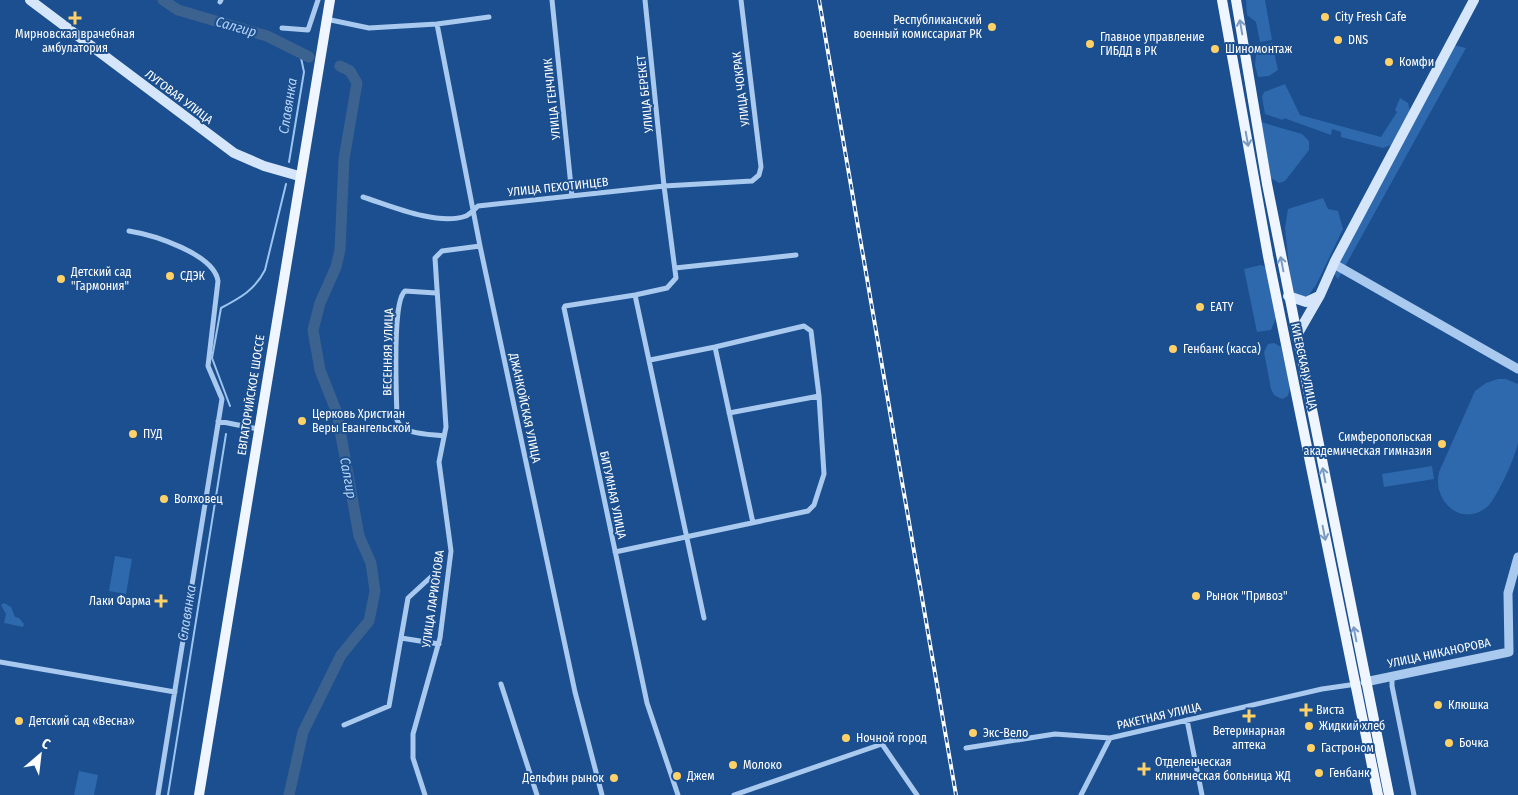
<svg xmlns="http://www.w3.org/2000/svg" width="1518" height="795" font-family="'Fira Sans Condensed',sans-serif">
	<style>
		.green { fill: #2e69ad }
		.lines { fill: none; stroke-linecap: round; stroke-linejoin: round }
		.stream { stroke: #9cc4f0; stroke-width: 2 }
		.river { stroke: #3c6290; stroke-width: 11 }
		.minor { stroke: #a9c9ee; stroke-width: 5 }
		.tertiary { stroke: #a9c9ee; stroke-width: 9 }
		.secondary { stroke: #d6e6fa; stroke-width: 10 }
		.primary { stroke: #f0f6ff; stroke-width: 10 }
		.rail-casing { stroke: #fff; stroke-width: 4 }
		.rail { stroke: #1b4f8f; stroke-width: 2; stroke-dasharray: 5.5; stroke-linecap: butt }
		.oneway { stroke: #7b9ac1 }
		.poi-dot { fill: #ffd166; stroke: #1b4f8f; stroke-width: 2 }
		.labels { text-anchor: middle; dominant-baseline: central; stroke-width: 4; stroke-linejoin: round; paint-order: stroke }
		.poi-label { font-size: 12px; fill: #fff; stroke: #1b4f8f; text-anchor: start }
		.street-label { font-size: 12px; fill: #fff; stroke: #1b4f8f }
		.water-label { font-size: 14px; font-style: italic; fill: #b5d3f5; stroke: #1b4f8f }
	</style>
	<rect width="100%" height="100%" fill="#1b4f8f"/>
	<path class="green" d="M1246 0H1265L1272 40 1260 42 1256 22 1247 15Z
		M1272 43 1278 70 1269 76 1258 77 1255 65 1257 46Z
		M1453 45 1466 48 1338 279 1332 271Z
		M1285 84 1300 115 1381 137 1397 112 1395 110 1400 98 1408 103 1410 111 1391 145 1383 148 1341 137V132L1332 129 1331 135 1284 118 1283 120 1265 114 1262 97 1264 92Z
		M1261 122 1302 134 1309 141V150L1285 181 1279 183 1271 178Z
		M1323 198 1328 209 1338 211 1343 229 1316 285 1308 296 1301 297 1292 294 1285 228 1288 209Z
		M1261 265 1266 267 1276 318 1271 330 1257 332 1244 269Z
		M1274 343 1281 347 1290 387 1288 396 1282 399 1274 395 1271 389 1264 352 1268 344Z
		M1498 379H1506L1518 384C1518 403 1518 423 1518 442 1517 454 1496 500 1487 507 1461 528 1432 501 1439 472L1475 391 1486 383Z
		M1432 466 1434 479 1384 487 1382 474Z
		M115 556 132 559 126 594 109 591Z
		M4 603 11 607 15 617 19 618 24 624 23 627 4 623 6 614 1 605Z
		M79 771 98 775 94 795H74Z"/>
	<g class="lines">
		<path class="stream" d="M289 162 304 72 300 53
			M230 406 212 358 221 308C240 298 255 290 265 270L286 184
			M168 795 226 434"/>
		<path class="river" d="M163 0 178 10 267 36 309 57
			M289 795 303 732 341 655 369 621 375 591 371 563 359 536 337 413 320 370 313 330 320 303 336 267 340 250 344 159 357 83 350 71 340 66"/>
		<path class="minor" d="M552 0 572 196
			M645 0 664 186 676 278 667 288 635 295 565 306 564 308 647 703 678 795
			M220 2 221 0
			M326 19 369 28 437 24 489 17
			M437 24 480 246 575 692 602 795
			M282 28 308 30 318 0
			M363 197C391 206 437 226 466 216 470 214 475 209 478 206L664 186 752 181 759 175 761 167 741 0
			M129 231C154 235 214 254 218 281L208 366 222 399 158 795
			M675 268 796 255
			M436 293 405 291C391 302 397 400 397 420 402 435 431 434 444 436
			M635 295 704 618
			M715 347 753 523
			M729 413 819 396
			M218 421 258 429
			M615 552 808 511 814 505 824 474 819 396 811 331 804 326 715 347 650 360
			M401 638 439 644
			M0 662 175 692
			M1392 676V686L1414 795
			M501 684 537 795
			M1187 720 1202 795
			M344 725 389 706 408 598 432 576
			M966 748 1055 734 1110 738 1322 689 1357 684
			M425 795 413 758V734L440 638 451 551 439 462 446 427 435 258 442 251 480 246
			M734 795 882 744 917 795
			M1081 795 1110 738"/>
		<path class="tertiary" d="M1334 264 1518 369
			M1365 682 1509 652 1508 593 1518 557"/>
		<path class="secondary" d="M30 0 234 153 264 166 299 176
			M1288 296 1306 302 1319 296
			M1297 335 1320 295 1335 261 1474 0"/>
		<path class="primary" d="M1222 0 1268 256 1378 795
			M1236 0 1267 184 1389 795
			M199 795 330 0"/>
		<defs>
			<path id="rail" d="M819 0 956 795"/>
		</defs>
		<use href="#rail" class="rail-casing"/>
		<use href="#rail" class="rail"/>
	</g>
	<defs><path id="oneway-shaft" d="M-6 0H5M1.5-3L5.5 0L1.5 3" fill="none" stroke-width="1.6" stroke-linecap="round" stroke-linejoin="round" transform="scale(1.25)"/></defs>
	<g class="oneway">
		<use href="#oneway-shaft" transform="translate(1241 27) rotate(-100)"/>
		<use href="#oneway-shaft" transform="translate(1247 139) rotate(80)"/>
		<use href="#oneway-shaft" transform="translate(1282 264) rotate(-101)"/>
		<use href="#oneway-shaft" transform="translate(1324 475) rotate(-101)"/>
		<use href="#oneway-shaft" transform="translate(1324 533) rotate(79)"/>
		<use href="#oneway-shaft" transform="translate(1355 634) rotate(-101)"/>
	</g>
	<g class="poi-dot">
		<circle cx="1325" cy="17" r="5"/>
		<path d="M72.5 10.5h5v5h5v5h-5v5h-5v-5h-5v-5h5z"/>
		<circle cx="992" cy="27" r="5"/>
		<circle cx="1338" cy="40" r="5"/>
		<circle cx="1090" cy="44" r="5"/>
		<circle cx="1215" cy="49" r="5"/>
		<circle cx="1389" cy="62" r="5"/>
		<circle cx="170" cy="276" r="5"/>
		<circle cx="61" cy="279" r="5"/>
		<circle cx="1200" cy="307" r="5"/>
		<circle cx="1173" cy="349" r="5"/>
		<circle cx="302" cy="421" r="5"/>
		<circle cx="133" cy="434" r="5"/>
		<circle cx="1442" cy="444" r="5"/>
		<circle cx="164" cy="499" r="5"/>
		<circle cx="1196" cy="596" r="5"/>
		<path d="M158.5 593.5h5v5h5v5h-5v5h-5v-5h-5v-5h5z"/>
		<circle cx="1438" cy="705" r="5"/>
		<path d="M1303.5 702.5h5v5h5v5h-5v5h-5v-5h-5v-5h5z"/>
		<path d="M1246.5 708.5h5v5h5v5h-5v5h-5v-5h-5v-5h5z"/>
		<circle cx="19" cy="721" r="5"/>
		<circle cx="1309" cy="726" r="5"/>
		<circle cx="973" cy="733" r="5"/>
		<circle cx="846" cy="738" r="5"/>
		<circle cx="1449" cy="743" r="5"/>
		<circle cx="1311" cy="748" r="5"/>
		<circle cx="733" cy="765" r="5"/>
		<path d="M1141.5 761.5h5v5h5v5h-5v5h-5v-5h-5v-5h5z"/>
		<circle cx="1319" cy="773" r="5"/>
		<circle cx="677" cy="776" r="5"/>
		<circle cx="614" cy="778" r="5"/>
	</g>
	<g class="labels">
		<g class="poi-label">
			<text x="1335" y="17">City Fresh Cafe</text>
			<text x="982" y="20" text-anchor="end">Республиканский<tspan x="982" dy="14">военный комиссариат РК</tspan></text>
			<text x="75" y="34" text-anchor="middle">Мирновская врачебная<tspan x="75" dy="14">амбулатория</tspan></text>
			<text x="1100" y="37">Главное управление<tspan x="1100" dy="14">ГИБДД в РК</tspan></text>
			<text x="1348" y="40">DNS</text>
			<text x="1225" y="49">Шиномонтаж</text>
			<text x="1399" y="62">Комфи</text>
			<text x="71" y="272">Детский сад<tspan x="71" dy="14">"Гармония"</tspan></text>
			<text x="180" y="276">СДЭК</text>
			<text x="1210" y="307">EАTY</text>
			<text x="1183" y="349">Генбанк (касса)</text>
			<text x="312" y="414">Церковь Христиан<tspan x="312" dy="14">Веры Евангельской</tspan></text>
			<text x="143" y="434">ПУД</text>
			<text x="1432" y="437" text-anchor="end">Симферопольская<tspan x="1432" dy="14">академическая гимназия</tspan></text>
			<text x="174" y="499">Волховец</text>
			<text x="1206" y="596">Рынок "Привоз"</text>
			<text x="151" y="601" text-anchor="end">Лаки Фарма</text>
			<text x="1448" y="705">Клюшка</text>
			<text x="1316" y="710">Виста</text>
			<text x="29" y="721">Детский сад «Весна»</text>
			<text x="1319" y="726">Жидкий хлеб</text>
			<text x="1249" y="731" text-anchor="middle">Ветеринарная<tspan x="1249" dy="14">аптека</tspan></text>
			<text x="983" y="733">Экс-Вело</text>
			<text x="856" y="738">Ночной город</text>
			<text x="1459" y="743">Бочка</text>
			<text x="1321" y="748">Гастроном</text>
			<text x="1155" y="762">Отделенческая<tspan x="1155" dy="14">клиническая больница ЖД</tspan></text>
			<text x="743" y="765">Молоко</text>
			<text x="1329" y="773">Генбанк</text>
			<text x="687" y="776">Джем</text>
			<text x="604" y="778" text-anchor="end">Дельфин рынок</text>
		</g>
		<g class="street-label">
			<text transform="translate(741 89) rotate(-97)">УЛИЦА ЧОКРАК</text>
			<text transform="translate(645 94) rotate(-96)">УЛИЦА БЕРЕКЕТ</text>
			<text transform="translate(179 97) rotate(37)">ЛУГОВАЯ УЛИЦА</text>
			<text transform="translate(552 99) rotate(-96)">УЛИЦА ГЕНЧЛИК</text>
			<text transform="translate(558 187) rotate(-6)">УЛИЦА ПЕХОТИНЦЕВ</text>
			<text transform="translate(388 352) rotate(-89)">ВЕСЕННЯЯ УЛИЦА</text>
			<text transform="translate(1304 366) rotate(78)">КИЕВСКАЯ УЛИЦА</text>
			<text transform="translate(251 395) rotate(-81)">ЕВПАТОРИЙСКОЕ ШОССЕ</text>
			<text transform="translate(525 408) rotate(78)">ДЖАНКОЙСКАЯ УЛИЦА</text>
			<text transform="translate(613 495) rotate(78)">БИТУМНАЯ УЛИЦА</text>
			<text transform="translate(433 599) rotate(-82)">УЛИЦА ЛАРИОНОВА</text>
			<text transform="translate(1439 653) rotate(-12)">УЛИЦА НИКАНОРОВА</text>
			<text transform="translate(1159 716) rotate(-13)">РАКЕТНАЯ УЛИЦА</text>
		</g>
		<g class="water-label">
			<text transform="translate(236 27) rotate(16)">Салгир</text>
			<text transform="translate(288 106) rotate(-81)">Славянка</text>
			<text transform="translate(348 478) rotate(80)">Салгир</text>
			<text transform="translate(187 613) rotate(-81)">Славянка</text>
		</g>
	</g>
	<g transform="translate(40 755) rotate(28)" stroke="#1b4f8f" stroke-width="4" paint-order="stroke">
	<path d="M0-4L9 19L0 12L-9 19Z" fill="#ffffff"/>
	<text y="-8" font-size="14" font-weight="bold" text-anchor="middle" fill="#ffffff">С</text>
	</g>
</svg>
